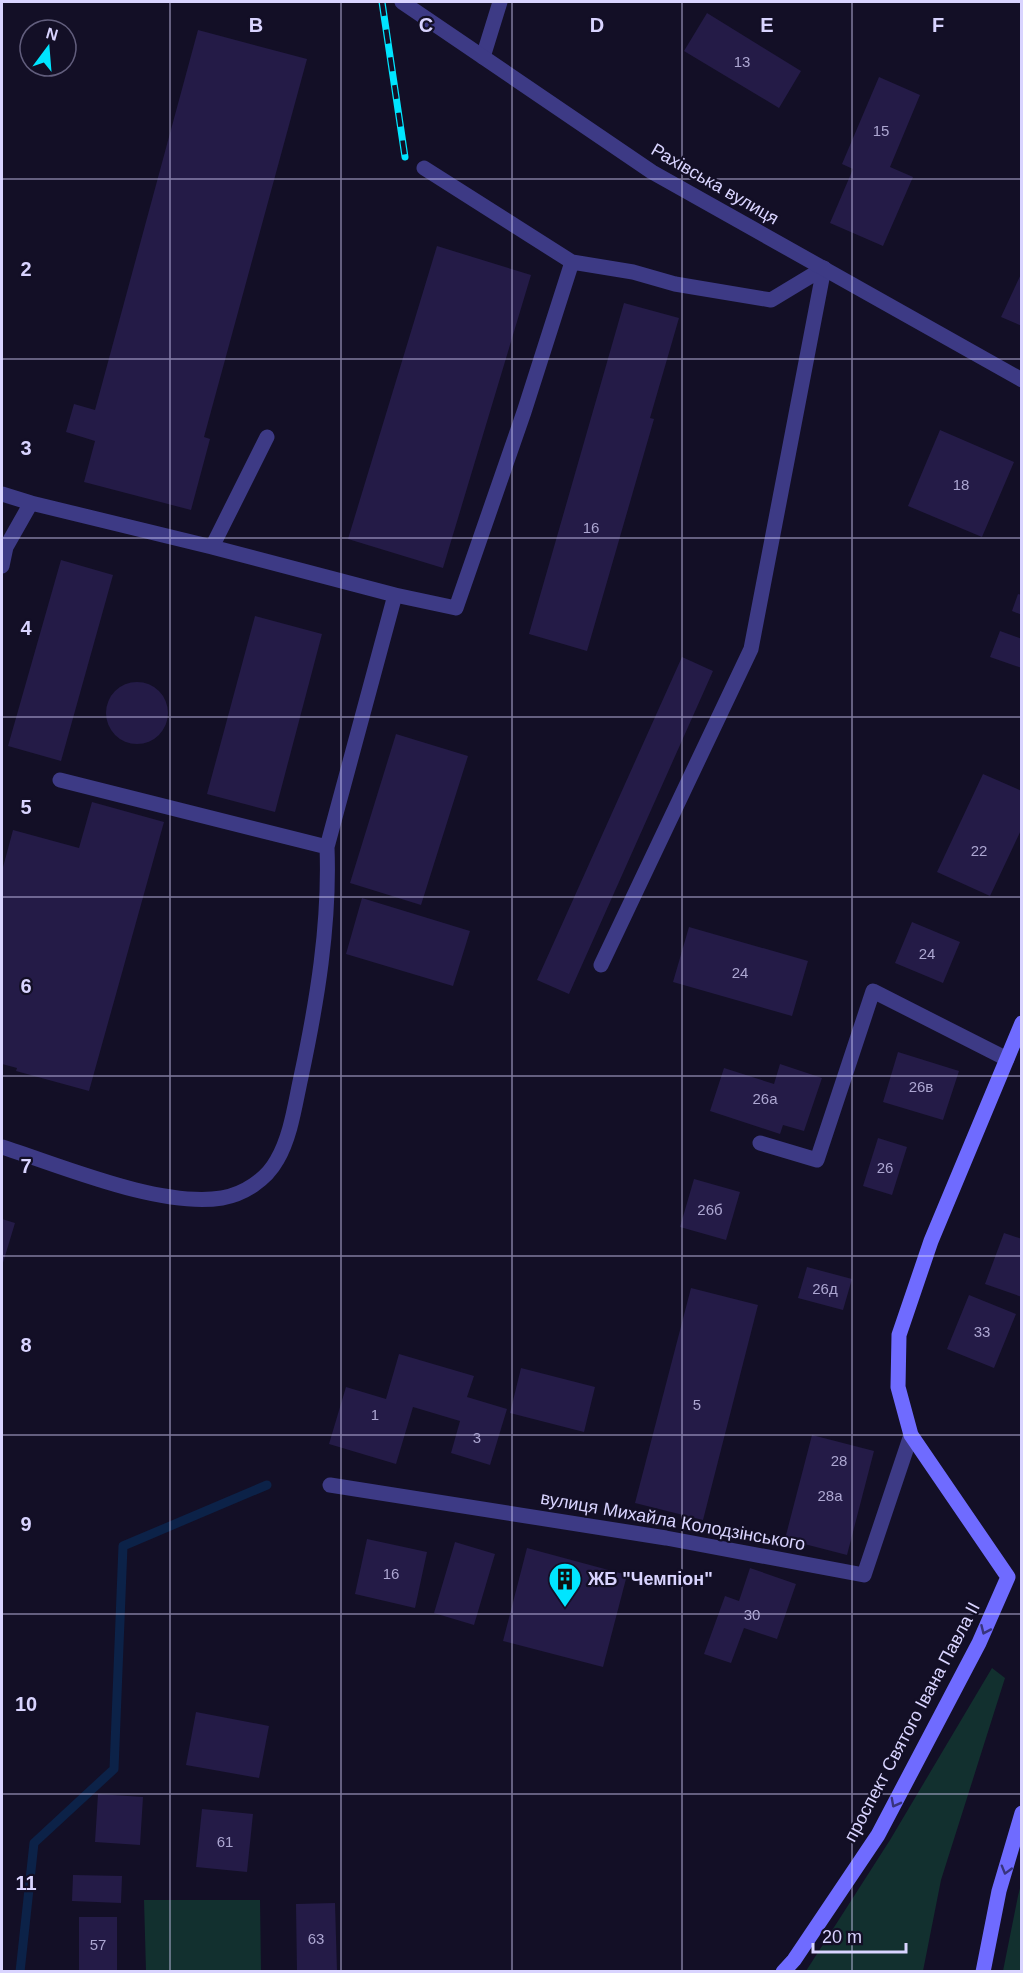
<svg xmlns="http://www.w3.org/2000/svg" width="1023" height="1973" font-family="Arial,sans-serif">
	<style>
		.green { fill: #12302f }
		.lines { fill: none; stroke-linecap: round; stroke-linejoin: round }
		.stream { stroke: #0c2248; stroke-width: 9 }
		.building { fill: #241b47 }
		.lane { stroke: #3d3a85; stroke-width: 15 }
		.street { stroke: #3d3a85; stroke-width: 15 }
		.secondary { stroke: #6f6bff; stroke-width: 15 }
		.tram { stroke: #00e5ff; stroke-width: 1.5 }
		.rail-casing { stroke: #00e5ff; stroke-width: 7 }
		.rail { stroke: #130f26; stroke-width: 4.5; stroke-dasharray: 14; stroke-linecap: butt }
		.oneway { stroke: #38347d }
		.grid { fill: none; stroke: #d9d4ff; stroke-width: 1.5; stroke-opacity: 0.55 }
		.labels { text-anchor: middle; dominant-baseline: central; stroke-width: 4.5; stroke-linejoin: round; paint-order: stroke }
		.number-label { font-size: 15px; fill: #aca6d1 }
		.street-label { font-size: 18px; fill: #d9d4ff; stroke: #130f26 }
		.poi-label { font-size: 18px; font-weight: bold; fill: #d9d4ff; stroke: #130f26; text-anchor: start }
		.grid-label { font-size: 20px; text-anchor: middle; font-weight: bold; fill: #d9d4ff; stroke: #130f26; stroke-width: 4.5; stroke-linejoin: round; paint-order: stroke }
	</style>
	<rect width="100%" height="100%" fill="#130f26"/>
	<path class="green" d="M992 1668 1005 1678 941 1880 923 1971H806L890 1840Z
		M1021 1884V1971H1003L1018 1896Z
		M144 1900H260L261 1971H146Z"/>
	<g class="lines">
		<path class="stream" d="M20 1972 34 1843 114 1769 123 1546 267 1485"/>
	</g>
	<path class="building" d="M707 13 801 71 779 108 684 51Z
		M198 30 307 59 204 437 210 439 191 510 84 482 95 441 66 432 74 404 95 410Z
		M879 77 920 95 890 167 913 177 883 246 830 223 853 169 842 164Z
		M437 246 531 275 443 568 348 539Z
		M1022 272V326L1001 317Z
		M624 303 679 318 650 418 654 419 587 651 529 634Z
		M940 430 1014 462 982 537 908 506Z
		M61 560 113 575 61 761 8 746Z
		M1018 594 1022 595V615L1012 611Z
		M255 616 322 634 275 812 207 794Z
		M1000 631 1022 639V668L990 657Z
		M682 657 713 671 569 994 537 980Z
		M106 713a31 31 0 1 1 62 0a31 31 0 1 1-62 0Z
		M396 734 468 756 421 905 350 883Z
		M983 774 1022 791V828L990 896 937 872Z
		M92 802 164 822 89 1091 16 1071 17 1068 2 1064V871L13 830 79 848Z
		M362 898 470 931 453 986 346 954Z
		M912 922 960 942 943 983 895 963Z
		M689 927 808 961 792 1016 673 982Z
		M898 1052 959 1071 943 1120 883 1102Z
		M780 1064 822 1078 804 1131 783 1125 780 1134 710 1111 724 1068 774 1084Z
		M878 1138 907 1147 892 1195 863 1186Z
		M694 1179 740 1192 726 1240 680 1227Z
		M2 1219 15 1223 2 1266Z
		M1004 1233 1022 1239V1297L985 1284Z
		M807 1267 852 1279 843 1310 798 1298Z
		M691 1288 758 1305 703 1520 635 1503Z
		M969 1295 1016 1314 994 1368 947 1349Z
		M399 1354 474 1376 467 1397 507 1409 490 1465 451 1453 460 1421 413 1407 396 1464 329 1444 346 1387 386 1399Z
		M521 1368 595 1387 584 1432 510 1413Z
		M812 1435 874 1451 847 1555 785 1539Z
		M367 1539 427 1552 415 1608 355 1594Z
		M455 1542 495 1554 474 1625 434 1613Z
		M527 1548 627 1575 603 1667 503 1641Z
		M750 1568 796 1584 777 1639 744 1628 731 1663 704 1654 725 1596 739 1601Z
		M196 1712 269 1726 259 1778 186 1765Z
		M98 1794 143 1797 140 1845 95 1842Z
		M202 1809 253 1814 247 1872 196 1867Z
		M73 1875 122 1876 121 1903 72 1901Z
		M335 1903 337 1972H297L296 1904Z
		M79 1917H117V1972H79Z"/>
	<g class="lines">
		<path class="lane" d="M483 57 500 2
			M424 168 572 262 633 272 675 284 771 300 824 268
			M2 494 31 503
			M212 547 395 595 456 608 524 412 572 262
			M2 566 6 547 31 503 212 547 267 437
			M327 847 395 595
			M601 965 751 649 824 268
			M760 1143 817 1160 873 991 1007 1059
			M2 1147C62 1166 160 1208 222 1198 244 1194 266 1180 277 1160 291 1136 295 1104 301 1077 317 1002 330 924 327 847L60 780"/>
		<path class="street" d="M402 2 652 172 1022 380
			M330 1485 666 1538 864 1575 911 1435"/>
		<path class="secondary" d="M1008 1577 911 1435 898 1387 899 1335 931 1241 1022 1023
			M783 1972 794 1960 878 1835 979 1643 1008 1577
			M983 1972 999 1891 1022 1813"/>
		<path class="tram" d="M1021 1972 1022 1967"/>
		<defs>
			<path id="rail" d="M382 2 405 157"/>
		</defs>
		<use href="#rail" class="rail-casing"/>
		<use href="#rail" class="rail"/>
	</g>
	<defs><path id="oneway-chevron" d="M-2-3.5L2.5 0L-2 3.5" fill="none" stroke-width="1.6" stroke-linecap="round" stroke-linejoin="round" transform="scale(1.5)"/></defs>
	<g class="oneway">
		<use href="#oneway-chevron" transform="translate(985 1630) rotate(114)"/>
		<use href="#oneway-chevron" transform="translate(895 1803) rotate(118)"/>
		<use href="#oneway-chevron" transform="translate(1006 1870) rotate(106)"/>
	</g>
	<path class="grid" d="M170 2V1972M341 2V1972M512 2V1972M682 2V1972M852 2V1972M2 179H1022M2 359H1022M2 538H1022M2 717H1022M2 897H1022M2 1076H1022M2 1256H1022M2 1435H1022M2 1614H1022M2 1794H1022"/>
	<defs>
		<symbol id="building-pin" viewBox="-11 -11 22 30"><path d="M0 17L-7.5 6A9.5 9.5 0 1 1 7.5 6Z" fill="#00e5ff" stroke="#130f26"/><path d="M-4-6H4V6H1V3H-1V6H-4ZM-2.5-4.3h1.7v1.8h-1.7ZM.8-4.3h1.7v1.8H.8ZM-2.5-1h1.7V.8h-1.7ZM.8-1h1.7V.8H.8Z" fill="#111"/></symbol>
	</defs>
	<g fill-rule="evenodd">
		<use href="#building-pin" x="546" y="1560" width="38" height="52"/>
	</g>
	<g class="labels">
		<g class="number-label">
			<text x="742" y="61">13</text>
			<text x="881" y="130">15</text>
			<text x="961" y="484">18</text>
			<text x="591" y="527">16</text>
			<text x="979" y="850">22</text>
			<text x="927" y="953">24</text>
			<text x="740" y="972">24</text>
			<text x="921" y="1086">26в</text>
			<text x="765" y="1098">26а</text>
			<text x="885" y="1167">26</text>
			<text x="710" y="1209">26б</text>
			<text x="825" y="1288">26д</text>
			<text x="982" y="1331">33</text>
			<text x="697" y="1404">5</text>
			<text x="375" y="1414">1</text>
			<text x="477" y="1437">3</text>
			<text x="839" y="1460">28</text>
			<text x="830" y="1495">28а</text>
			<text x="391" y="1573">16</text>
			<text x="752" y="1614">30</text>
			<text x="225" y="1841">61</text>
			<text x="316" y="1938">63</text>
			<text x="98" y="1944">57</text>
		</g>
		<g class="street-label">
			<text transform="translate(715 184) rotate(30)">Рахівська вулиця</text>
			<text transform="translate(673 1521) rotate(10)">вулиця Михайла Колодзінського</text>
			<text transform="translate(912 1722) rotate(-62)">проспект Святого Івана Павла II</text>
		</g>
		<g class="poi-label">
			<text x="588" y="1579">ЖБ "Чемпіон"</text>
		</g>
	</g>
	<g class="grid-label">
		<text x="256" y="32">B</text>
		<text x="426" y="32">C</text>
		<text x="597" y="32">D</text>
		<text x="767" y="32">E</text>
		<text x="938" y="32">F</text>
		<text x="26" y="276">2</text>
		<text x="26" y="455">3</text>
		<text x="26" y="635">4</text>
		<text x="26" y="814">5</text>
		<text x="26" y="993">6</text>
		<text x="26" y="1173">7</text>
		<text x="26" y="1352">8</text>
		<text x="26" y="1531">9</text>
		<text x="26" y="1711">10</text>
		<text x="26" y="1890">11</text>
	</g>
	<rect width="1023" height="1973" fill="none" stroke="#d9d4ff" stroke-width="6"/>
	<g transform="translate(48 48) rotate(16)"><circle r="28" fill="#130f26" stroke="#625e7d" stroke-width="1.5"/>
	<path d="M0-4.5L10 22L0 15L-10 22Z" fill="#00e5ff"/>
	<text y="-9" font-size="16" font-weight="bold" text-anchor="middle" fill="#d9d4ff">N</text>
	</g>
	<path d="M813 1943v9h93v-9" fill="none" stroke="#d9d4ff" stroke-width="3"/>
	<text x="822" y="1943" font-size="18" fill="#d9d4ff" stroke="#130f26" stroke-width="4.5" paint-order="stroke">20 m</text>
</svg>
